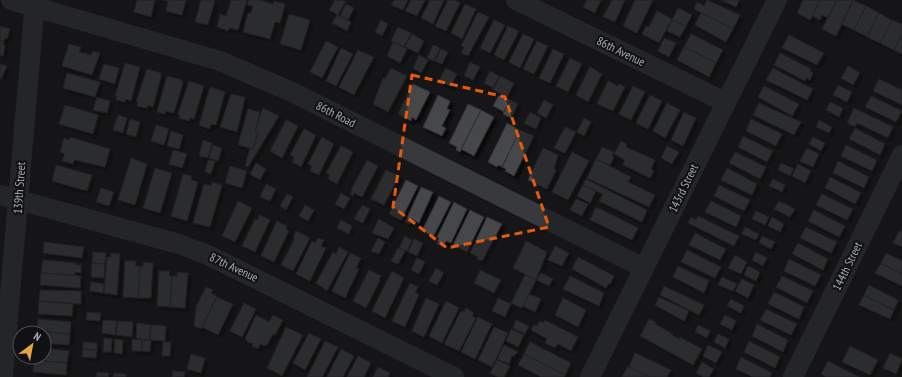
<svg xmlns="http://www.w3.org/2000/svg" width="902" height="377" font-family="'PT Sans Narrow',sans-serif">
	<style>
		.building { fill: #45464a; stroke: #303033; filter: url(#shadow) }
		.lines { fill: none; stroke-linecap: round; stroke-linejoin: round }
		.minor { stroke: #37383c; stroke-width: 20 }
		.marked { fill: none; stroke: #e8590c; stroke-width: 3; stroke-dasharray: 8 5; stroke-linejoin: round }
		.labels { text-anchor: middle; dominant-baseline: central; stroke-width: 4; stroke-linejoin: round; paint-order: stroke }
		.street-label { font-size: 12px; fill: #a9aeb6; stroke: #111113 }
	</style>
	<defs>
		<filter id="shadow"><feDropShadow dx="3.5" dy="3.5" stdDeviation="1" flood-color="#0009"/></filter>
	</defs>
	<rect width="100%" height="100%" fill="#161618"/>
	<path class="building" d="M137 0H155L151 17 134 12Z
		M163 0H186L182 15 166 11 168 1Z
		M201 0H215L208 25 195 22Z
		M231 0H247L238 30 229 28 228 31 217 27 220 14 226 16Z
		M249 0H260L273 4 274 1 285 4 280 23 275 22 270 39 243 32 248 13H251L253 6 247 5Z
		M335 0 346 1 338 15 329 10Z
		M394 0H408L403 10 391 5Z
		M411 0H425L417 16 405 11Z
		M430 0H444L433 24 421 18Z
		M448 0H454L460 3 446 31 435 26Z
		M587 0H601L595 13 583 7Z
		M612 0H625L615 22 603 17Z
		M635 0H653L637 33 623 26Z
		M707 0 740 15 733 29 694 9 697 2 704 6Z
		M721 0H739L736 7Z
		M803 0H820L810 20 797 13Z
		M820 0H837L828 18 822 15 820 20 812 16Z
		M837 0H854L836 36 822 29Z
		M853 0 866 6 854 30 841 24Z
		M346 4 354 8 348 20 340 16Z
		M465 4 476 9 462 39 451 33Z
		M866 6 879 13 867 37 854 30Z
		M678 8 692 15 686 26 672 20Z
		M657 11 672 19 659 43 642 34 646 26 649 27Z
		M478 12 489 17 468 56 461 53 464 47 461 46Z
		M701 13 733 29 726 42 695 25Z
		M879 13 892 20 880 43 867 37Z
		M289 14 310 20 301 50 280 44Z
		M337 15 351 22 347 31 332 23Z
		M381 20 388 24 382 36 375 32Z
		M494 20 505 25 490 53 480 48Z
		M672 20 686 26 680 37 667 31Z
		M892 20 902 24V34L894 50 880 43Z
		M0 26 10 29 7 39 5 38 4 41 0 40Z
		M508 26 519 31 504 60 494 55Z
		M398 27 411 33 404 47 391 41Z
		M412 34 424 41 418 53 405 47Z
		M523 34 534 39 520 68 509 62Z
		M691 34 723 50 716 63 684 47Z
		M902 34V54L894 50Z
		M789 35 824 53 817 65 782 48Z
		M664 38 676 43 669 57 658 51Z
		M0 40 4 41 3 45H5L3 56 0 55Z
		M326 41 338 47 322 78 310 72Z
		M537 41 548 46 534 74 523 69Z
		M393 42 407 49 400 63 387 56Z
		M69 44 81 47 79 52 91 55 93 51 100 53 92 75 62 66Z
		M433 45 440 48 434 61 427 58Z
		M684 47 716 63 709 77 677 60Z
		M341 48 353 54 336 86 326 81Z
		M441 49 448 52 442 64 435 61Z
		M553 49 564 54 550 83 539 78Z
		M358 50 374 57 354 95 339 87Z
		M780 53 811 69 810 71 813 73 810 80 806 78 805 81 774 65Z
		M419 55 428 60 421 73 413 68Z
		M570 58 582 64 568 92 556 86Z
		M470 62 480 67 473 80 464 76Z
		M125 63 140 67 131 101 126 99 125 102 116 100 117 96H115Z
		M0 64 7 66 1 79 0 78Z
		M104 64 119 68 115 84 99 79Z
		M848 66 860 73 853 85 841 78Z
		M590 67 602 74 588 102 576 95Z
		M391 68 407 76 388 112 373 104 383 78 385 79Z
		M446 68 457 74 451 86 439 80Z
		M773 68 813 89 807 100 766 80Z
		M147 69 161 73V77L153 107 148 105 147 108 137 106 138 102H136Z
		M490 71 499 76 493 88 484 83Z
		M67 73 100 82 95 97 63 88Z
		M167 76 182 80 183 83 174 113 166 111 165 114 157 112Z
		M500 76 514 83 507 97 493 90Z
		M879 79 902 90V105L873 91Z
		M189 81 204 86 194 119 190 118 189 121 179 118 180 115 178 114Z
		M608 81 618 86 619 84 625 87 613 111 597 104Z
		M413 84 430 92 416 120 412 117 411 121 398 114Z
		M838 85 852 92 847 102 833 95Z
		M633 86 645 92 631 120 619 114Z
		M764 86 799 104 792 116 758 97Z
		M210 87 225 92 216 125 211 124 209 129 199 125Z
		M231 94 245 97 237 132 220 127Z
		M438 95 450 101 447 109 450 110 442 126 446 128 442 136 423 127Z
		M499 95 510 100 504 112 493 106Z
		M650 95 662 101 648 129 636 123Z
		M871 96 902 111 896 122 865 107Z
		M97 97 110 101 107 113 93 110Z
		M510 100 518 104 511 118 503 114Z
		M544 100 553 105 546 118 537 113Z
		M830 102 843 108 839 117 826 110Z
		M667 103 680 110 665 138 653 131Z
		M759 103 801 122 794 135 753 115Z
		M468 104 481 110 460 152 456 150 457 147 449 143Z
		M65 105 98 115 93 134 59 124Z
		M263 108 279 116 248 167 245 166 250 148 253 149 258 133 255 131Z
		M854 108 893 127 888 138 857 123 855 127 847 123Z
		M248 109 260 112 255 131 258 132 253 149 238 145Z
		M481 110 494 117 474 156 461 149Z
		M530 112 541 118 536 129 524 123Z
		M684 112 696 118 683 146 671 140Z
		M118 115 127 118 123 133 113 130Z
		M584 118 591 122 584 136 577 132Z
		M130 119 140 122 136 137 126 134Z
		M751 119 782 134 776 146 746 131Z
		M286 120 298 126 282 158 270 151Z
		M819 120 832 127 829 133 816 127Z
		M507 123 520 130 502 167 498 165 497 167 488 162Z
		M156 125 169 129 164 145 151 141Z
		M565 127 576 132 565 153 554 148Z
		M855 128 885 144 880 155 849 139Z
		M304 129 316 135 301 167 292 162 294 157 290 155Z
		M520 130 534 136 514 176 505 171 506 169 502 167Z
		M171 131 183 135 179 149 167 146Z
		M743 136 773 151 767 162 738 147Z
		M70 137 110 149 105 167 74 160 73 164 62 161 65 154 60 152 64 138 69 140Z
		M322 137 334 144 319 175 310 171 312 166 308 164Z
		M813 137 825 143 821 151 809 144Z
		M203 140 212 143 208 158 199 156Z
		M621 141 627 144 626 147 655 160 651 169 654 171 650 178 623 165 625 160 614 154Z
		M213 145 222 148 218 161 209 158Z
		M846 145 877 160 872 171 841 156Z
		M341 146 353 152 337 184 328 179 330 175 326 173Z
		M667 146 679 152 672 164 661 158Z
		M602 147 614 152 612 156 614 157 610 165 596 159Z
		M543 148 558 155 554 169 556 170 547 189 528 180Z
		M807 148 819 154 813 167 800 161Z
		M173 150 187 154 182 168 169 164Z
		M572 152 589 161 568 200 552 192Z
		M735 152 766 167 760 179 729 163Z
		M131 158 147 164 135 205 118 200Z
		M596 159 631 177 628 182 655 195 649 207 587 178Z
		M208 160 215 161 211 174 205 172Z
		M367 160 378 166 362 197 354 193 353 196 350 194 352 190H351Z
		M838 161 869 177 864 188 833 173Z
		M256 163 266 169 260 180 250 174Z
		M781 163 794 169 790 176 778 170Z
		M798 164 811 171 805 183 792 176Z
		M56 165 92 175 87 191 52 181Z
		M230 166 247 171 242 188 225 183Z
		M155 168 172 173 160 213 143 208Z
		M727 168 757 184 752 195 721 180Z
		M386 170 399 176 384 205 371 199Z
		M183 174 192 176 191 180 198 182 187 221 171 216Z
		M830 177 861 193 855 204 825 188Z
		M586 179 647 210 642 222 599 201 603 194 583 185Z
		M773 179 785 185 782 192 769 186Z
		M406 180 418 186 401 220 389 214Z
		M212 182 222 185 210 227 193 223 204 184 211 186Z
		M266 184 276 189 270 201 260 197Z
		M583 185 596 191 590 203 577 196Z
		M719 185 750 200 744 211 714 196Z
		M421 187 433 192 419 223 412 219 410 224 405 222Z
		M101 188 114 192 109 206 96 202Z
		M341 193 350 198 344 209 335 204Z
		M287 194 293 197 286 210 280 206Z
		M822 194 853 209 847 220 816 205Z
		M439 196 451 202 433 237 422 231Z
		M576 199 588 204 582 216 570 210Z
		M238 201 252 208 235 242 222 236Z
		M711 201 741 216 736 227 705 212Z
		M779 201 795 209 790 217 774 209Z
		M454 202 467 209 451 243 446 241 443 247 436 244 439 238 437 237Z
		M305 205 314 210 308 221 299 216Z
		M362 205 370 209 363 223 354 219Z
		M596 207 638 228 632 240 590 220Z
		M470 210 484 217 467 252 453 245Z
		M814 210 845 226 839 237 808 221Z
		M756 211 769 217 765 225 752 219Z
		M260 215 270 220 255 252 242 246 255 219 257 220Z
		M698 216 739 236 734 246 688 223 691 217 696 220Z
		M487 217 502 224 482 261 477 259 478 257 470 253Z
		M772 217 784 224 780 232 768 226Z
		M379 219 394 228 388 239 372 233Z
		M341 220 352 226 349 234 337 228Z
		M277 221 287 226 286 229 289 231 274 262 261 256Z
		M745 227 759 234 756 240 742 234Z
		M806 227 837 242 831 253 800 238Z
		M296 231 310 238 293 271 281 265 295 238H293Z
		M899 231 902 232V247L893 243Z
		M695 233 726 249 720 260 689 245Z
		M405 236 412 240 407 251 399 248Z
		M762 236 775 242 771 249 759 243Z
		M318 238 324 240 321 246 326 248 310 281 296 274 312 241 315 243Z
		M378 238 385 242 379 254 371 251Z
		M414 239 423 243 417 256 408 252Z
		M526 241 547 252 536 280 513 268Z
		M44 242 84 247 82 258 43 253Z
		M798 243 828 259 823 270 792 254Z
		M555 246 569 253 562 266 548 260Z
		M339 247 348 252 327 291 316 283 333 252 336 254Z
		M398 248 405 251 398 264 391 261Z
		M687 250 721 267 715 278 681 262Z
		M93 252 106 253 105 264 92 263Z
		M756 252 767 258 763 266 752 260Z
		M111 253 120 254 117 295 104 293 107 257H111Z
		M350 253 361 258 356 268 359 269 345 298 332 291Z
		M886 253 902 261V274L881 263Z
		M735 255 747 262 741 274 728 268Z
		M578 257 614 276 610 284 609 283 606 288 572 269Z
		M417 258 425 262 419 274 411 270Z
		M789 259 821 275 815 286 784 271Z
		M43 260 76 263V265H81V273L75 272V275L41 273Z
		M125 261H136L135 266H140L138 298 123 297Z
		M143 262 153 263 151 298H138L140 266H143Z
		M92 263 105 264 104 278 91 277Z
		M881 263 902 274V286L875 273Z
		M678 266 709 281 704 293 673 277Z
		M748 266 760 272 756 281 744 275Z
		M436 268 444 273 437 285 429 281Z
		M369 270 381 276 379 279 380 280 366 308 353 301Z
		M480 270 501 280 494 293 474 283Z
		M159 271H170L169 276H172L170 307 157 306Z
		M392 271 404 278 385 318 372 311Z
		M177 272 188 273 185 308 170 307 172 276H177Z
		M41 273 81 276 80 288 40 285Z
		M541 273 553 279 549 286 537 280Z
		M525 275 536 280 522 308 511 303Z
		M570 276 604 293 599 306 563 289Z
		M782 276 813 291 807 303 776 287Z
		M722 277 737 284 733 291 718 285Z
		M742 279 754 285 748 298 735 291Z
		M91 282 104 284 103 293 90 291Z
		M410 283 418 287 415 293 419 294 405 327 392 321Z
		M869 285 896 299 898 301 894 310 864 295Z
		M664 286 704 305 699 315 660 295Z
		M206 287 213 290 211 293 217 296 201 329 194 326 196 307Z
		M40 290 81 291V304L39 301Z
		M774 292 804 307 799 319 768 304Z
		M529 294 541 299 535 312 523 306Z
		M864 295 894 310 890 319 859 305Z
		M217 297 233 304 218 335 202 327Z
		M659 297 689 311 684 321 655 305Z
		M426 298 439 304 424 337 412 331Z
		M498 298 511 304 505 317 492 311Z
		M563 298 586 310 578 327 555 315Z
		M731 299 744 306 741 313 727 306Z
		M39 301 73 304 72 316 38 314Z
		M446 301 459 308 442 343 429 336Z
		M244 303 256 309 242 337 230 331Z
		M466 308 474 313 472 316 476 318 459 351 444 344 461 311 464 312Z
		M766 309 797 324 791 335 760 320Z
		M87 312 101 313 100 321 86 320Z
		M256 315 269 322 273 315 283 320 275 335 273 334 267 345 263 346 261 343 258 349 252 346 253 343H249L245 339Z
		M725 315 736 321 732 330 720 324Z
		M478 317 492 324 475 359 461 352Z
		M38 319 71 322 70 334 37 331Z
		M649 319 656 322 655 324 673 334 672 335 679 339 680 337 702 349 693 365 640 336Z
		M103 320 117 321 115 335 102 333Z
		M516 320 529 326 525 334 513 328Z
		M545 320 578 337 571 351 558 344 555 348 545 343 547 339 531 330 534 325 537 326 540 321 543 323Z
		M118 321 133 322 132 337 116 335Z
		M137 323 151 325 149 340 136 338Z
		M757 324 788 340 783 352 752 336Z
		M151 325 166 326 165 341 150 340Z
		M698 325 710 331 707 338 695 332Z
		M286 327 303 335 282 376 267 368Z
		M494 327 508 333 492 367 478 360Z
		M511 329 524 335 518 347 506 341Z
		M37 331 70 334 69 345 44 343V333H37Z
		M309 333 321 339 305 370 293 363Z
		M718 334 729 339 725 348 714 342Z
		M104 338 112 339 111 352H103Z
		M115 339 123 340 122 354 114 353Z
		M132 339 142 340V351H132Z
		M142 340H151L150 352 142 351Z
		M325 341 338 347 322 377H307Z
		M749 341 780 357 775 368 744 352Z
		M83 342 97 343V350L83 349Z
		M163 342H171L170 356H162Z
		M530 342 571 363 565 375 524 354Z
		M504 345 518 352 514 356H512L509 364 497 359Z
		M708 345 722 352 716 363 703 356Z
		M850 346 878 360 870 375 842 362Z
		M44 348 69 351 67 363 34 360 35 357H44Z
		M83 349 97 350 96 358 82 357Z
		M341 349 354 356 343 377H327Z
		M635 353 671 370 667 377H650L629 367Z
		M890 353 902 359 896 374 883 368Z
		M191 354 205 358 201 373 187 369Z
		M524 354 565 375 564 377H541L518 365Z
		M358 356 371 363 364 377H347Z
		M741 357 772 373 770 377H753L736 369Z
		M34 360 67 363 66 375 33 372Z
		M497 360 510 366 504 377H498L490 373Z
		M828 361 859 377H826L821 374Z
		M702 362 714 369 709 377H703L696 373Z
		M628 366 629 367 650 377H622Z
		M378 367 390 373 388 377H373Z
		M173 371 185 372 184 377H172Z
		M97 372 109 373 108 377H96Z
		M114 373 126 374V377H113Z"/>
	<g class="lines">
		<path class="minor" d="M11 0 220 61 292 92 644 268
			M516 0 725 102
			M0 195 179 244 208 255 454 377
			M3 377 35 0
			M590 377 777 0
			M793 377 902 155"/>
	</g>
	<path d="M0 0H902V377H0ZM412 75 505 97 549 227 447 248 393 207Z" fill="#161618" fill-opacity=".55" fill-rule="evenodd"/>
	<path class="marked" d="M412 75 505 97 549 227 447 248 393 207Z"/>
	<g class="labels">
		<g class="street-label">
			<text transform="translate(621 51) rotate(26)">86th Avenue</text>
			<text transform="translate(336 114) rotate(27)">86th Road</text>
			<text transform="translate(19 188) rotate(-86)">139th Street</text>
			<text transform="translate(683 188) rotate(-64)">143rd Street</text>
			<text transform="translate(847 266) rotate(-64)">144th Street</text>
			<text transform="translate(234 267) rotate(25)">87th Avenue</text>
		</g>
	</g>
	<g transform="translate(32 345) rotate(32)"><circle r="19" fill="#111113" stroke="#4e5054"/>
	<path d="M0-3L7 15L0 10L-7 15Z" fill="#e2a444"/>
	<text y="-6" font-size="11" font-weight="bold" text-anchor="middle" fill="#a9aeb6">N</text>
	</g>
</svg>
